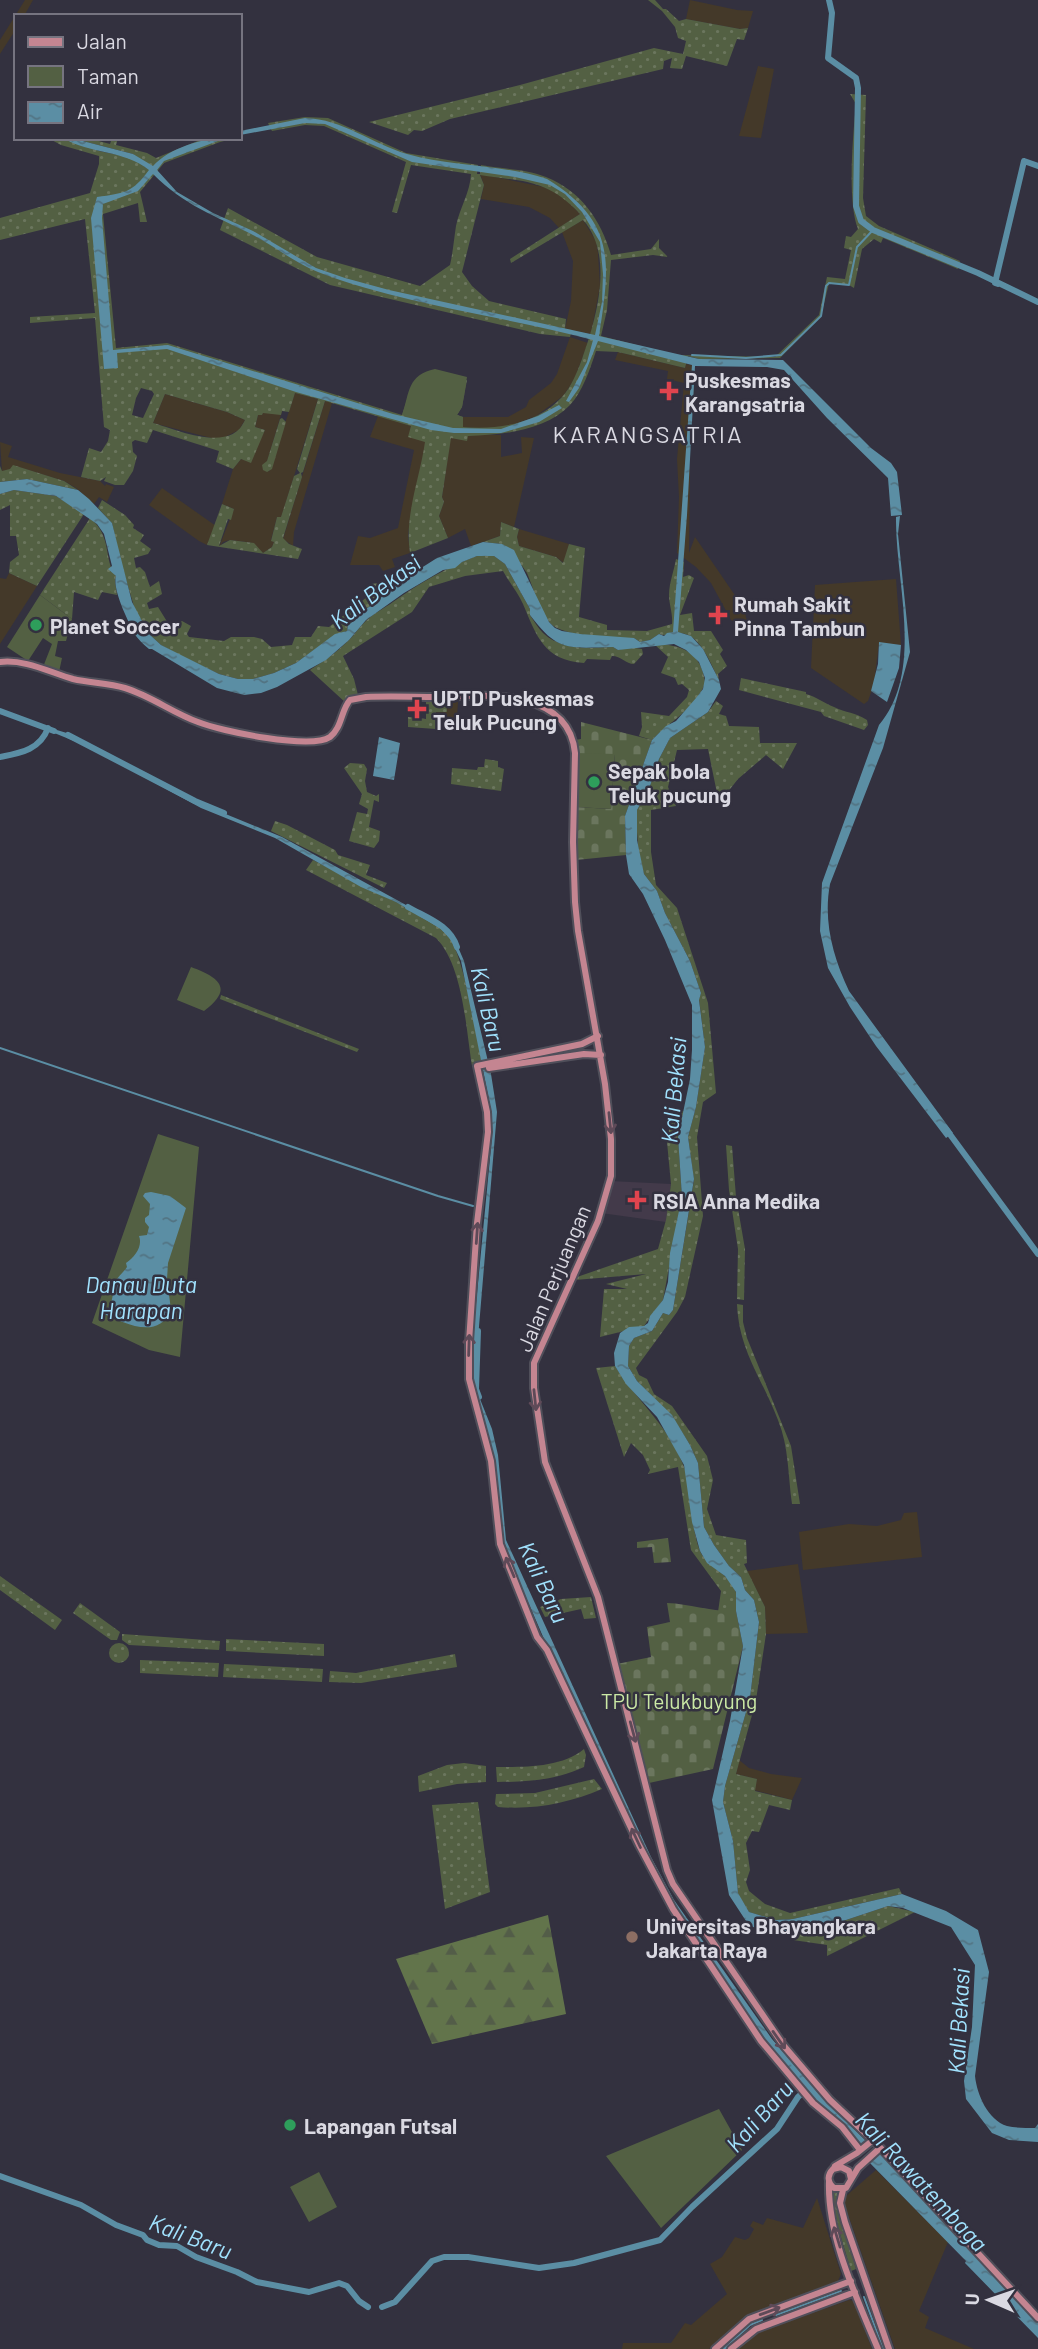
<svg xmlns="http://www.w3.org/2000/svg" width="1038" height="2349" font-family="Barlow,sans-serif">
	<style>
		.commercial { fill: #443929 }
		.medical { fill: #433a4a }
		.grass { fill: url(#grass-dots); fill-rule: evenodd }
		.forest { fill: url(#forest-firs) }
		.cemetery { fill: url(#cemetery-stones) }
		.park { fill: #536043 }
		.water { fill: url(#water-ripples) }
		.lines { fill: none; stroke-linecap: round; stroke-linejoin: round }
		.stream { stroke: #5b8ea4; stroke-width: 2 }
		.river { stroke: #5b8ea4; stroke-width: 6 }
		.major-casing { stroke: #504f5a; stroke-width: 10 }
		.major { stroke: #c48591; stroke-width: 6 }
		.oneway { stroke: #5e4a58 }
		.health-dot { fill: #e0444e; stroke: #33313f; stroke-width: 2.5 }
		.leisure-dot { fill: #2e9e5b; stroke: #33313f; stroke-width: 2.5 }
		.education-dot { fill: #8d6e63; stroke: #33313f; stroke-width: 2.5 }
		.labels { text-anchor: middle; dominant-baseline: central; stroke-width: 5; stroke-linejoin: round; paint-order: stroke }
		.poi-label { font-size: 21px; font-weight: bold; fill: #dad9e2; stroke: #33313f; text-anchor: start }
		.street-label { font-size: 21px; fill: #dad9e2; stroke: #33313f }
		.park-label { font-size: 21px; fill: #cbe9a5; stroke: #33313f }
		.water-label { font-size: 23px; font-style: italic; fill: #a1e2fe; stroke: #33313f }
		.quarter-label { font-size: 24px; letter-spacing: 2px; fill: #dad9e2; stroke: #33313f }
	</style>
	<defs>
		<pattern id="grass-dots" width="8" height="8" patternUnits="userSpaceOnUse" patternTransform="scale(1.75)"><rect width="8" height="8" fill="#536043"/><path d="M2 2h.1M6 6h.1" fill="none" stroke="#6b765e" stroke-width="1.8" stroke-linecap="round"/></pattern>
		<pattern id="forest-firs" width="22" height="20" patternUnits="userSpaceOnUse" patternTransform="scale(1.75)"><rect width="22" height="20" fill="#62744b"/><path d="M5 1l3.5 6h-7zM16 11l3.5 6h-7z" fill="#535d48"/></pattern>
		<pattern id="cemetery-stones" width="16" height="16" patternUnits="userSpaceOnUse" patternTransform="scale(1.75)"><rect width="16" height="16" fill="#536043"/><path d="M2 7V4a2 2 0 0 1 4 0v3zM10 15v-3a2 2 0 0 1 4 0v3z" fill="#6b765e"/></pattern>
		<pattern id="water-ripples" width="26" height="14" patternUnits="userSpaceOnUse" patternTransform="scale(1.75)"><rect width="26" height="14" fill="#5b8ea4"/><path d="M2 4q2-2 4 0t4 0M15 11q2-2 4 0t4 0" fill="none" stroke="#527382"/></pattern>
	</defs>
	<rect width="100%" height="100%" fill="#33313f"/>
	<path class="commercial" d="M25 0H33L24 16H16V29L0 54V40Z
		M690 0 737 10 753 11 748 28 740 29 686 19Z
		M758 66 774 69 761 138 739 136Z
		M480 174 549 188 564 197 580 214 559 228 550 218 529 207 481 199 484 185Z
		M583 220 596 241 598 253 600 286 591 334 565 329 571 301 573 261 562 232Z
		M570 337 588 343 574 380 563 396 536 416 512 425 487 429 463 427V417H508L526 407 529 400 551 383 557 374Z
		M618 352 685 368 686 364 695 366 689 465 690 472 689 553 695 537 745 610 746 618 769 631 765 640 731 620 711 583 696 567 677 553 679 497 677 459 684 383 667 379 668 371 615 360Z
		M273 387 288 391 267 462 269 472 295 393 318 399 281 518 277 517 271 540 274 542 272 547 263 553 252 543 247 542 230 540 223 542 219 547 234 509 222 504 233 469 241 459 249 461 265 430 255 427 258 415H262Z
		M165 394 227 412 245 420 239 430 219 440 153 423Z
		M325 401 332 403 294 532 293 546 283 539Z
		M378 416 411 426 426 442 410 520 408 535 410 553 392 559 395 567 383 571 379 565H350L358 536 370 538 398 528 414 450 370 437Z
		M451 434 501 435V457L522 453 521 437 534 438 514 527 501 522 500 536 471 546 465 529 448 538 439 516 444 502 442 497Z
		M0 442 12 446 8 457 60 473 100 481 105 486 106 484 114 487 107 502 99 497 94 504 76 488 64 481 15 466 10 470 2 471Z
		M162 488 216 526 207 545 199 541 149 505Z
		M519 529 569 544 564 563 556 557 519 546 517 537Z
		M9 573 37 586 0 644V578L6 579Z
		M896 579 901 645 879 643 874 684 868 701 864 704 811 668 815 585Z
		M447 702H458L456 730 436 729V712H447Z
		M917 1512 922 1557 803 1570 799 1532 849 1524 877 1526 901 1520 904 1513Z
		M798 1564 808 1633 766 1634 765 1607 747 1571Z
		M739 1760 749 1768 771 1774 802 1778 792 1800 754 1790 757 1779 736 1774Z
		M876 2170 948 2242 919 2311 929 2317 925 2328 974 2349H895L844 2203 846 2196Z
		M817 2198 841 2274 838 2281 745 2316 709 2349H622L623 2343H671L685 2323 691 2325 727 2294 710 2264 722 2257 735 2237 745 2240 749 2238 754 2229 750 2226 753 2221 763 2225 767 2218 803 2228Z
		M849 2300 854 2301 872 2349H737L747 2339 762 2331Z"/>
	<path class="medical" d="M610 1181 671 1184 666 1222 601 1213Z"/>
	<path class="grass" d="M648 0H655L663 9H666L679 21 686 19 740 29 748 28 744 40 737 39 727 66 686 56 682 69 670 68 672 58 664 61 663 69 450 119 422 131 414 130 408 135 369 122 520 85 654 48 683 54 686 41 678 38 675 27 662 11Z
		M850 94 866 95 863 198 866 216 879 226 960 261 958 269 883 238 881 243 874 239 862 249 854 288 849 285 829 283 821 316 780 358 699 359 688 356 685 368 618 352 596 351C590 369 583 391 570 405 545 431 501 435 468 436L467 441 451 438 442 497 444 502 439 516 448 538 410 553C404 516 420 478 425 442L408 437 411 426 325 401 303 472 301 473 302 477 283 538 289 544 302 549 298 559 207 545 222 504 234 509 231 520 228 519 219 546 230 540 254 543 263 553 272 547 274 542 271 541 277 517H281L294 476 300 473 297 469 318 399 295 393 289 412 282 411 281 415 263 413 262 415H258L255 427 265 430 251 463 241 459 233 469 216 462 219 451 153 430 147 443 135 440 132 442 133 452 137 456 133 471 124 485H115L104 481 106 477 100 481 81 477 89 448 101 452 108 441 110 430 104 427 95 318 30 323V317L95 313 85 219 0 240V218L90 193 99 164V156L61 145 48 138H63L99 151 133 158 148 169 133 154 71 138H87L110 144 112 138H118L116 145 147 153 156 158 205 138H236L220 142 164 163 140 192 147 222H140L138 203 103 214 116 348 167 343 402 415 408 397 467 380 462 407 457 415 463 417V427C498 430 537 424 562 397 572 386 577 372 582 359 596 320 615 255 583 220L511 263 510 259 580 214C547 179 525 182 480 175L484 185 462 272 472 286 489 301 566 319 565 329 572 330 570 337 540 334 330 285 220 230 228 208 317 257 420 286 450 265C453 252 454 239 456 226 460 207 470 193 471 174L411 165 397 213 392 212 406 162 324 126 305 125 272 131 268 123 305 117 328 118 406 153 478 165 477 174H480L481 165C502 169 527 169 546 177 581 191 601 220 611 255L651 249 659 239V248L668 257 653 255 611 260 607 310 601 336 676 355 770 357H775L819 315 827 277 845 279 851 250 844 248 846 236 851 237 858 229C847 202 853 135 856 104ZM141 388 152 391 154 394 143 418 132 415 136 398ZM165 394 227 412 245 420C231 454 178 430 153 423Z
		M282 418 286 422 272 469 267 472 263 470 262 465 267 461 280 419Z
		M13 465 64 481 78 490 27 479 0 482V466L2 471 10 469Z
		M14 490 56 496 84 514 37 586 9 573 10 562 19 555 16 536H10V505L0 510V494Z
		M102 500 125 515 134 525 133 528 144 535 140 541 151 549 148 554 134 558 136 568 140 567 145 572 150 587 159 581 162 594 147 603 149 609 158 607 171 628 182 621 191 626 187 634 189 637 224 641 231 637H254L262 639 271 647 292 645 295 637H311L318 626 329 627 367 597 371 592V584L402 580 369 607 357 614 355 620 348 624 347 631 335 635 296 663 274 673 253 679H238L219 674 179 655 161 645 149 634 136 613 121 563 112 523 98 508Z
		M90 518C113 537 103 560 116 576L115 581 117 595 102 592 98 600 74 592 72 619 40 595Z
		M501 522 519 529 517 537 519 546 556 557 563 563 569 544 585 548 579 617 607 625V630L647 631 672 624C673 614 669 604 669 595 669 583 674 571 676 559L684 562 683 577 689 575 694 578 680 615 692 613 694 631H711L723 650 720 654 727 666 718 674 719 680C711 665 701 635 681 633 673 632 667 637 659 634L650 640 640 642 634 638C616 638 562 637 550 623 538 609 534 589 527 573 521 563 510 553 502 544L483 542 500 536Z
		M477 556H494L505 564 530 609V615C534 621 538 628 543 633 562 651 589 648 613 647L618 650 629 647 642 649 643 654 634 664C626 664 621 656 612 656L610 660 587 659 584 663C544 660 537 637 523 604 518 593 509 582 503 571L465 576 429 587 412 612 343 656 354 679 358 695 350 697 346 703 310 670C324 661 337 652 349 640 355 634 360 626 367 620 374 613 385 608 393 602 420 583 447 567 477 556Z
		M654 644C682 644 702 653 705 683 696 708 669 722 652 740L639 736 642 727 641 712 669 716 687 697 689 690 682 684 678 685 675 678 661 673 668 657Z
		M741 678 806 692V694C817 697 824 703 834 707 846 713 855 712 867 720L868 725 864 730 824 716 821 712 739 690Z
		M426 701 447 702V712H436V729L408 727V717L426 719Z
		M716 701 723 706 719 714 726 716 729 726 759 727 760 743H797L783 769 766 755 738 779 719 803 708 749 677 750 668 787 676 806 651 810V852L656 885 677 908 708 1003 716 1093 703 1102 697 1137 703 1216 685 1297 677 1312 636 1368 639 1375 647 1379 654 1394 672 1406 707 1456 713 1480 707 1509 716 1535 746 1540 747 1563 744 1564 765 1607 766 1634 756 1700 736 1774 757 1779 755 1791 792 1800 790 1810 769 1805 759 1832 752 1831 746 1843 750 1870 746 1882 749 1891 765 1904 790 1913 899 1888 902 1894 793 1919 776 1920 749 1912 738 1894 733 1841 723 1802 725 1786 750 1698 759 1622 754 1600 745 1590 741 1577 729 1566 714 1545 704 1527 698 1463 690 1445 672 1416 637 1381 628 1366 629 1346 634 1338 652 1331 663 1313 669 1315 673 1310 694 1180 688 1137 696 1107 705 1047 699 999 701 993 690 961 665 913 657 891 644 874 639 858 636 819 637 810 649 789 659 759 670 738 708 712Z
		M485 759 498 761V767L504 769 501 791 451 784 452 768 477 770 478 767H484Z
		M350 763 364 764 367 769 365 781 367 792 376 796 379 794V802L374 800 369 827 380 831 379 841 374 848 349 841 357 812 367 814 368 809 359 804 362 794 344 768Z
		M275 821 287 825 335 850 338 855 370 865 366 875 387 883 384 888 271 831Z
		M313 860 400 904C413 915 435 920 446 932 463 950 477 1037 482 1064L472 1066C466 1029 463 965 436 938L306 870Z
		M221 995 359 1049 357 1052 220 999Z
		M669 1110 684 1111 678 1137 682 1197 663 1300 644 1326 600 1337 604 1289H627L606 1284 646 1274 575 1280 577 1277 658 1249 666 1220 671 1184 667 1142 671 1117Z
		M726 1145 732 1146 736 1197 745 1249 744 1300 737 1299 738 1249 729 1190Z
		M737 1304 743 1305V1322L747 1338 791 1446 800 1504H792C788 1476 789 1447 778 1420 762 1378 739 1351 737 1304Z
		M615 1366C637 1401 665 1422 682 1462 693 1485 689 1524 700 1551 707 1567 729 1573 735 1590 738 1596 736 1604 736 1611L718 1612 721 1591 691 1550 678 1467 648 1474 650 1470 643 1455 631 1443 624 1457 596 1368Z
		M0 1576 62 1620 55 1630 0 1590Z
		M591 1597 596 1618 584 1619 581 1609 545 1617 540 1607 561 1599Z
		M80 1603 120 1632 117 1640H111L73 1613Z
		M122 1634 220 1641 219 1650 129 1645 122 1640Z
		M226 1639 324 1644V1656L226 1651Z
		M109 1653a10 10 0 1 1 20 0a10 10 0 1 1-20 0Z
		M455 1654 457 1667 361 1683 329 1682 330 1671 356 1673Z
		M140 1660 219 1663 218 1677 140 1673Z
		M224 1664 323 1669 322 1682 223 1677Z
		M584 1749 586 1755 584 1767C556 1780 527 1782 497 1782L496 1767C524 1767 561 1768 584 1749Z
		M464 1763 486 1766V1782L457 1784 419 1792 418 1776 447 1765Z
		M594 1779 602 1789C569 1803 535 1810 498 1807L495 1804 496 1794 535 1793Z
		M478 1802 490 1892 445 1909 432 1805Z
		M888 1906 915 1912 827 1956V1945L793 1940 800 1931 822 1928Z
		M831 2191 837 2193 840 2214 856 2269 851 2271 834 2214Z"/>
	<path class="forest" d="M548 1915 566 2014 432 2044 396 1959Z"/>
	<path class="cemetery" d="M581 722 652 740 625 816 626 855 576 860V807L611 809 615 755 576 754 575 740 581 739Z
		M668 1538 671 1562 654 1563 652 1547 637 1548V1542Z
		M667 1603C691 1604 712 1612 736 1611L743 1646 713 1769 649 1783 617 1664 651 1657 647 1627 670 1622Z"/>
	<path class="park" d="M435 369 467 377 462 407 457 415 463 417V427L435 424 402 415C410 392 407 375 435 369Z
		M40 595 72 619 66 641H58L55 656 62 658 59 672 43 667 52 644 43 638 28 661 7 647Z
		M575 753 615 754 611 809 576 807Z
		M191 967C218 977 235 988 204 1011L177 1000Z
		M158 1134 199 1147 180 1357 149 1350 92 1323Z
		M719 2109 742 2150 661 2228 606 2156Z
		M319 2172 337 2207 309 2222 290 2187Z"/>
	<path class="water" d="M305 118C343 119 372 144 407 154 452 167 502 164 547 179 617 222 610 264 599 336L699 359 783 360 871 448 891 463 897 472 902 515 891 516 888 478 827 418 784 370 767 367 695 366 687 515 678 632 691 636 703 649 719 680 721 689 708 712 670 738 659 759 649 789 637 810V840L644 874 657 891 665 913 690 961 701 993 699 1000 705 1047 696 1107 688 1137 694 1179 673 1310 669 1315 663 1313 652 1331 634 1338 629 1346 628 1366 637 1381 672 1415 690 1445 698 1463 704 1527 714 1545 729 1566 741 1577 745 1590 754 1600 759 1622 750 1698 725 1786 723 1802 733 1841 738 1893 749 1912 776 1920 793 1919 902 1894 946 1911 978 1930 989 1972 975 2076C977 2095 988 2120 1007 2126 1015 2128 1026 2128 1035 2128L1038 2124V2142L1009 2140 992 2133 966 2099 964 2081 972 2027 975 1965 951 1927 903 1908 888 1906 822 1928 777 1932 753 1927 746 1921 729 1895 712 1800 730 1721 743 1646 736 1611V1592L725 1576 707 1563 700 1551 692 1522 684 1465 657 1417 626 1384 615 1366 614 1353 620 1333 629 1327 644 1326 648 1323 650 1316 663 1300 668 1282 670 1253 682 1197 678 1137 690 1079 692 1050V1005L665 940 643 894 629 874 626 855 625 816 652 740 666 726 676 721 696 698 703 689 705 678 699 662 686 650 674 644 618 650 613 647C567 648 558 652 530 615V609L505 564 494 556H477L462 562 455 568 443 570 404 593 366 620 349 640 326 660 277 687 261 693 244 695 217 688 152 649H149C145 646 136 637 134 633 128 621 112 589 116 576L108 569 112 566 104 534 97 524 56 496 14 490 0 494V482L27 479 78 490 89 499 112 523 132 602 149 634 161 645 219 674 238 679H253L274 673 296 663 335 634 347 631 348 625 355 620 357 613 369 607 407 577 437 558 483 542 502 544 514 550 549 622 555 628 562 631 580 634 634 638 640 642 650 640 659 634 664 636 667 633 673 632 692 365 598 341 579 388 569 402 566 401 587 362 593 340C504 316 404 305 318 272 295 263 274 246 253 235 214 215 185 206 153 174L138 191 103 204 102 218 113 350 168 345 393 414 453 428 501 429 538 416 559 405 562 408 539 422 501 433H454L431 430 296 392 167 349 117 353 118 368 104 369 91 218 97 197C125 193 132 193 149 170 124 150 90 154 63 138H71L133 154 153 166C169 148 203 138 226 138L164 161 157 170 177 192 213 213 253 231 316 268 345 278 389 290 595 335 602 302 603 274 600 242 582 212 565 194 550 185 515 177 412 162 325 124 305 123 240 135V131Z
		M900 516 898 534 910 652 883 748 830 884C823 921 833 957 849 991L953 1133 946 1138 876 1046 850 1007 828 968 820 931 822 883 879 725C925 671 895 581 896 517Z
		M879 642 901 645 899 668 887 702 871 691 878 664Z
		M47 727 70 734 211 808 282 837 437 922 455 940 464 961 491 1074 497 1112 475 1374 476 1389 492 1429 498 1455 506 1540 651 1857 674 1900 772 2039 819 2094 866 2141 862 2145 845 2126 817 2102 766 2043 675 1911 658 1881 586 1724 544 1639 502 1542 495 1475 490 1441 475 1389 472 1346 492 1137V1115L461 961 451 940 441 929 396 902 361 887 275 838 201 808 91 748 47 730Z
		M379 737 400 743 394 780 373 776Z
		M151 1192 170 1196 186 1208 168 1263 167 1279 171 1310C158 1341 124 1323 102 1313 115 1306 111 1294 116 1281 118 1276 124 1272 127 1267L126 1263C135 1257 143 1246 139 1236L147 1235 149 1227 145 1222V1218L149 1215 150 1204 143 1196 145 1193Z
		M880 2148 1038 2318V2338L965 2263 966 2261 866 2159Z"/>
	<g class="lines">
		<path class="stream" d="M692 355 746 358 781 355 821 316 826 286 829 283 849 285 857 247 873 230
			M0 1048 438 1196 473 1206
			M864 2297 883 2349
			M776 2315 841 2291
			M724 2349 750 2325 762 2320"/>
		<path class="river" d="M829 0 832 13 828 58 856 78 858 88 856 206 861 221 873 230 978 273 1038 302
			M998 284 995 283 1024 161 1038 166
			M0 711 54 731
			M68 735 195 801 224 813
			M0 757C20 753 40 750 48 728
			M408 907C427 918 450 925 457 947
			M946 1129 1038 1254
			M478 1331 476 1389 479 1397
			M0 2176 81 2205 116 2225 143 2235 147 2240 159 2245 177 2246 196 2257 237 2272 257 2282 309 2292 339 2283 347 2286 359 2301 368 2307
			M382 2307 395 2302 432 2261 444 2257H468L539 2268 574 2263 660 2240 692 2207 777 2129 798 2097 809 2087 805 2083"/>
		<defs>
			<path id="major" d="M0 662C25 659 49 672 73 679 90 683 108 683 125 688 151 696 173 713 198 722 220 731 311 750 330 737 342 728 341 710 350 700L366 697C390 696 414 697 437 697 485 695 569 688 575 753L573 842 575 902 578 931 605 1084 611 1139V1176L598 1221 534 1363V1388L545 1462 598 1597 667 1870 673 1884 784 2046 830 2100 877 2144 1038 2318
				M598 1036 582 1044 477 1066 487 1112 488 1132 477 1223 469 1342V1379L491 1461 500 1544 537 1637 547 1650 639 1845 673 1909 761 2041 813 2103 842 2127 860 2150
				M489 1068 584 1054 601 1055
				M835 2166 857 2153 873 2140
				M851 2179 849 2171 841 2167 833 2169C827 2175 827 2182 834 2188H846L858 2168 880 2148
				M829 2181C827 2237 857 2298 878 2349
				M843 2190 840 2203 845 2222 889 2349
				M715 2349 749 2319 851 2281
				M731 2349 756 2329 855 2292"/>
		</defs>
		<use href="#major" class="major-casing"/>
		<use href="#major" class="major"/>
	</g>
	<defs><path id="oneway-shaft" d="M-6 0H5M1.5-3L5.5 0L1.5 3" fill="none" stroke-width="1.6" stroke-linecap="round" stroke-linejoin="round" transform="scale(1.75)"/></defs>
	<g class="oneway">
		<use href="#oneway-shaft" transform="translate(610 1123) rotate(84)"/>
		<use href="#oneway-shaft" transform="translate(477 1233) rotate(-86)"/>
		<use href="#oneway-shaft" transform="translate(469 1345) rotate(-88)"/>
		<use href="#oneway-shaft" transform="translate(535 1400) rotate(84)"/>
		<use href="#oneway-shaft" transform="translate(510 1567) rotate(-113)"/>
		<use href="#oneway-shaft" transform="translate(633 1732) rotate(75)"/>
		<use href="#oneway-shaft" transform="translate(636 1838) rotate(-115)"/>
		<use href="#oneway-shaft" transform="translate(779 2040) rotate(55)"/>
		<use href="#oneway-shaft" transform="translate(837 2237) rotate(-107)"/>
		<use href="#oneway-shaft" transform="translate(770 2311) rotate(-20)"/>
	</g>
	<g class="health-dot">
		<path d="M665.5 380.5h7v7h7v7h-7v7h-7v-7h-7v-7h7z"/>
		<path d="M714.5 604.5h7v7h7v7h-7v7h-7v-7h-7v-7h7z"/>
		<path d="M413.5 698.5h7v7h7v7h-7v7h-7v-7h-7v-7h7z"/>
		<path d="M633.5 1189.5h7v7h7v7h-7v7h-7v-7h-7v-7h7z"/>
	</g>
	<g class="leisure-dot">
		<circle cx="36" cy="625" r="7"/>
		<circle cx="594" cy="782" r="7"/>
		<circle cx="290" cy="2125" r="7"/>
	</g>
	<circle class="education-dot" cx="632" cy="1937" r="7"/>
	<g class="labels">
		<g class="poi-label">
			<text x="685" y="379">Puskesmas<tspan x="685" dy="24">Karangsatria</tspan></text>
			<text x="734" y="603">Rumah Sakit<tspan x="734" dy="24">Pinna Tambun</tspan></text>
			<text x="50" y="625">Planet Soccer</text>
			<text x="433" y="697">UPTD Puskesmas<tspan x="433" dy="24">Teluk Pucung</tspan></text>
			<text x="608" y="770">Sepak bola<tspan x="608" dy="24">Teluk pucung</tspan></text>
			<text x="653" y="1200">RSIA Anna Medika</text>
			<text x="646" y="1925">Universitas Bhayangkara<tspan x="646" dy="24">Jakarta Raya</tspan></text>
			<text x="304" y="2125">Lapangan Futsal</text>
		</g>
		<g class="street-label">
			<text transform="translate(553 1278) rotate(-67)">Jalan Perjuangan</text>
		</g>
		<g class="park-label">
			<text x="679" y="1700">TPU Telukbuyung</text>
		</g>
		<g class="water-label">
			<text transform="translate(375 591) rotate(-37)">Kali Bekasi</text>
			<text transform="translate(489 1009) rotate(77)">Kali Baru</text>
			<text transform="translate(673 1090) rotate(-85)">Kali Bekasi</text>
			<text x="141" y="1284">Danau Duta<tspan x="141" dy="26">Harapan</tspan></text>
			<text transform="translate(544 1582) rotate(65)">Kali Baru</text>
			<text transform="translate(958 2021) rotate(-87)">Kali Bekasi</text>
			<text transform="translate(759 2116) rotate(-48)">Kali Baru</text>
			<text transform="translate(922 2181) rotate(47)">Kali Rawatembaga</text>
			<text transform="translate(191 2236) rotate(21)">Kali Baru</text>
		</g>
		<g class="quarter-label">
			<text x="648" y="433">KARANGSATRIA</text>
		</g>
	</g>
	<rect x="14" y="14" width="228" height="126" fill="#33313f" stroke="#767480" stroke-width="2"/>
	<rect x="28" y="37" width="35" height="10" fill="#c48591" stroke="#767480" stroke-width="2"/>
	<text x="77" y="49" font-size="21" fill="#dad9e2">Jalan</text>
	<rect x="28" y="66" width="35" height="21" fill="#536043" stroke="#767480" stroke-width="2"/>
	<text x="77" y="84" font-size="21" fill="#dad9e2">Taman</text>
	<rect x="28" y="102" width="35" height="21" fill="url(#water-ripples)" stroke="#767480" stroke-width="2"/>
	<text x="77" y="119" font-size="21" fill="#dad9e2">Air</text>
	<g transform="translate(989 2300) rotate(272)" stroke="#33313f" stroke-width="5" paint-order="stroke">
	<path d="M0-5L12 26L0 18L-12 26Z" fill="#dad9e2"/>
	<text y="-10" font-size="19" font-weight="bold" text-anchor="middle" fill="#dad9e2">U</text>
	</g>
</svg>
